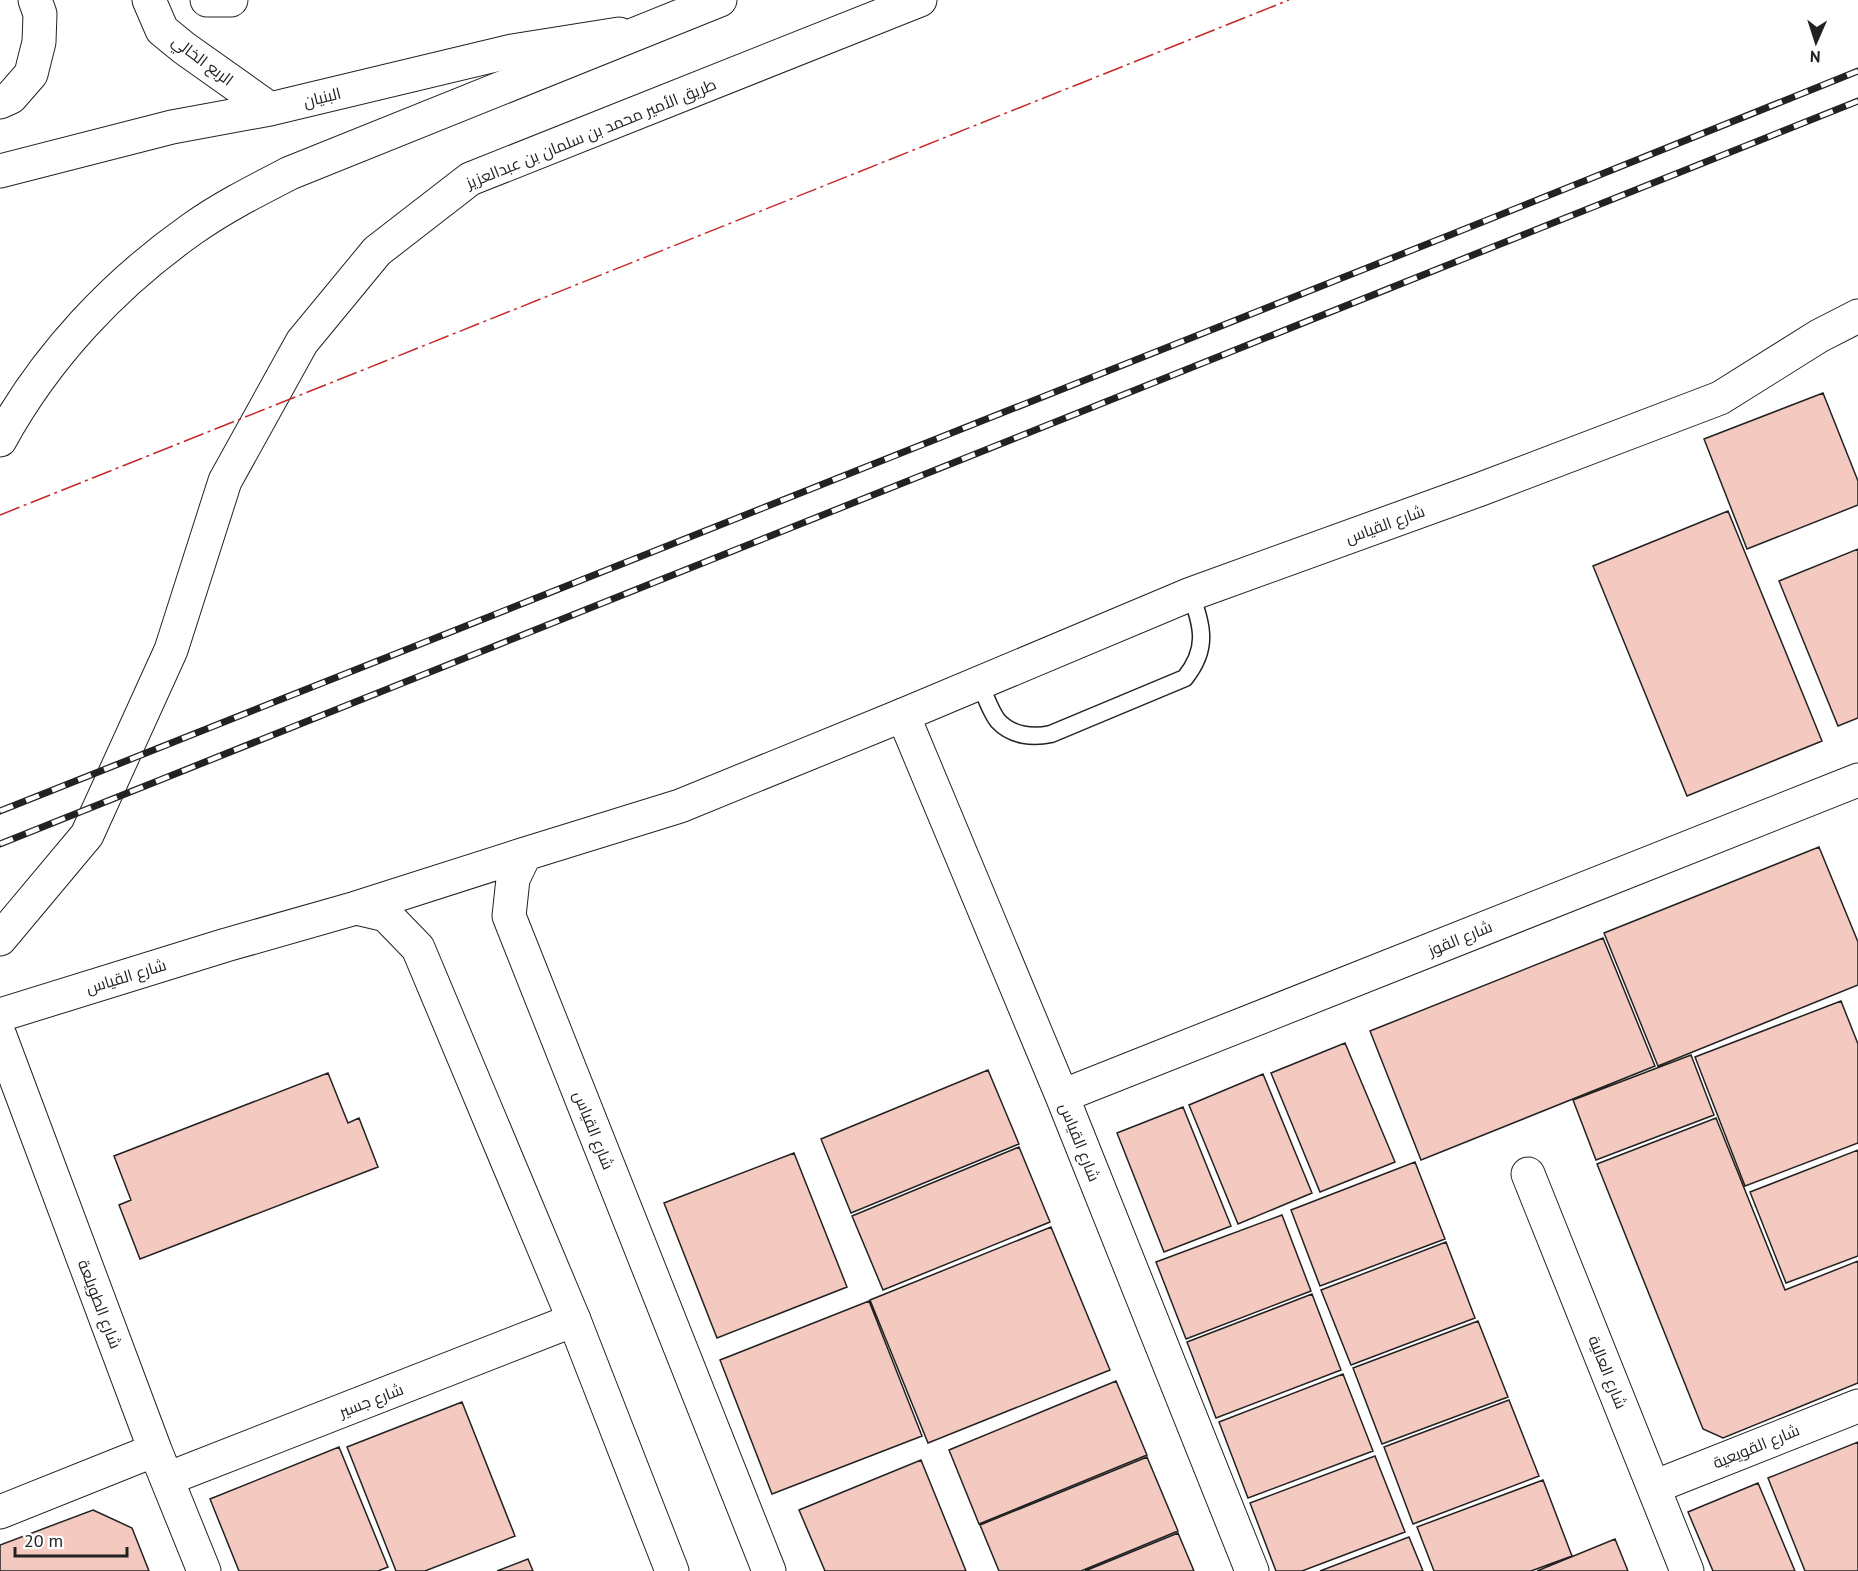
<svg xmlns="http://www.w3.org/2000/svg" width="1858" height="1571" font-family="'PT Sans',Cairo,sans-serif">
	<style>
		.building { fill: #f3c9c0; stroke: #222; stroke-width: 1.5 }
		.lines { fill: none; stroke-linecap: round; stroke-linejoin: round }
		.lane-casing { stroke: #222; stroke-width: 19 }
		.street-casing { stroke: #222; stroke-width: 35 }
		.secondary-casing { stroke: #222; stroke-width: 35 }
		.primary-casing { stroke: #222; stroke-width: 35 }
		.lane { stroke: #fff; stroke-width: 16 }
		.street { stroke: #fff; stroke-width: 33 }
		.secondary { stroke: #fff; stroke-width: 33 }
		.primary { stroke: #fff; stroke-width: 33 }
		.rail-casing { stroke: #222; stroke-width: 7 }
		.rail { stroke: #fff; stroke-width: 4.5; stroke-dasharray: 14; stroke-linecap: butt }
		.power { stroke: #c62828; stroke-width: 1.5; stroke-dasharray: 21 4.5 3 4.5; stroke-linecap: butt }
		.labels { text-anchor: middle; dominant-baseline: central; stroke-width: 4.5; stroke-linejoin: round; paint-order: stroke }
		.street-label { font-size: 16px; fill: #222; stroke: #fff }
	</style>
	<rect width="100%" height="100%" fill="#fff"/>
	<path class="building" d="M1823 393 1858 481V505L1747 549 1704 439Z
		M1728 511 1822 741 1687 796 1593 566Z
		M1858 549V718L1838 726 1779 581Z
		M1819 847 1858 942V985L1658 1066 1604 933Z
		M1603 938 1655 1066 1421 1160 1370 1031Z
		M1841 1001 1858 1044V1143L1745 1186 1695 1057Z
		M1345 1043 1395 1162 1320 1192 1271 1073Z
		M1691 1055 1714 1115 1596 1160 1573 1100Z
		M988 1070 1019 1144 851 1213 821 1139Z
		M328 1073 348 1123 359 1118 378 1167 140 1259 119 1205 131 1200 114 1156Z
		M1263 1074 1312 1193 1238 1224 1189 1105Z
		M1183 1107 1231 1226 1164 1252 1117 1133Z
		M1716 1118 1785 1290 1858 1261V1383L1723 1438 1703 1429 1597 1164Z
		M1019 1147 1050 1222 883 1290 852 1216Z
		M1858 1150V1256L1786 1283 1750 1192Z
		M794 1153 847 1287 717 1338 664 1203Z
		M1415 1162 1445 1239 1320 1286 1291 1210Z
		M1282 1215 1311 1291 1186 1339 1156 1262Z
		M1051 1227 1110 1370 928 1443 870 1300Z
		M1446 1242 1475 1318 1351 1365 1321 1290Z
		M1312 1294 1341 1370 1216 1418 1187 1342Z
		M869 1301 922 1436 772 1494 720 1360Z
		M1478 1321 1508 1397 1382 1444 1353 1368Z
		M1343 1374 1373 1451 1248 1498 1219 1422Z
		M1116 1381 1147 1455 979 1524 949 1450Z
		M1509 1400 1539 1476 1413 1524 1384 1447Z
		M462 1402 515 1536 425 1571H396L347 1447Z
		M1858 1442V1571H1805L1768 1478Z
		M339 1447 388 1567 378 1571H239L210 1499Z
		M1375 1456 1405 1532 1302 1571H1276L1250 1503Z
		M1147 1457 1178 1531 1081 1571H999L980 1525Z
		M921 1460 966 1571H825L799 1510Z
		M1543 1480 1572 1556 1531 1571H1434L1417 1527Z
		M1758 1483 1795 1571H1713L1688 1512Z
		M93 1510 132 1528 149 1571H0V1545Z
		M1178 1533 1194 1571H1085Z
		M1409 1537 1423 1571H1320Z
		M1615 1539 1628 1571H1537Z
		M528 1559 533 1571H497Z"/>
	<g class="lines">
		<defs>
			<path id="lane" d="M979 682C985 694 990 711 998 721 1012 736 1033 738 1051 734L1185 678C1209 648 1202 627 1191 594"/>
			<path id="street" d="M903 715 1062 1096 1252 1571
				M0 1036 155 1450 204 1571
				M1062 1096 1858 780
				M1528 1174 1687 1571
				M167 1479 574 1320
				M1654 1487 1858 1406
				M0 1512 155 1450"/>
			<path id="secondary" d="M149 0 162 30 184 48 270 109
				M207 0H231
				M0 102 11 97 31 74 39 42 40 14 35 0
				M0 171 172 127 270 109 512 51 619 34
				M356 908 525 854
				M0 1015 226 945 356 908 386 915 418 948 574 1320 672 1571
				M769 1571 509 916 513 879 525 854 680 806 903 715 1191 594 1481 489 1720 398 1819 336 1858 316"/>
			<path id="primary" d="M0 440C46 356 114 284 192 229 223 207 257 190 290 173L720 0
				M0 939 87 835 171 650 225 481 302 342 377 251 470 179 920 0"/>
		</defs>
		<use href="#lane" class="lane-casing"/>
		<use href="#street" class="street-casing"/>
		<use href="#secondary" class="secondary-casing"/>
		<use href="#primary" class="primary-casing"/>
		<use href="#lane" class="lane"/>
		<use href="#street" class="street"/>
		<use href="#secondary" class="secondary"/>
		<use href="#primary" class="primary"/>
		<defs>
			<path id="rail" d="M0 811 1450 235 1858 71
				M0 844 1858 101"/>
		</defs>
		<use href="#rail" class="rail-casing"/>
		<use href="#rail" class="rail"/>
		<path class="power" d="M0 515 1289 0"/>
	</g>
	<g class="labels">
		<g class="street-label">
			<text transform="translate(203 60) rotate(37)">الربع الخالي</text>
			<text transform="translate(322 97) rotate(-14)">البنيان</text>
			<text transform="translate(591 133) rotate(-22)">طريق الأمير محمد بن سلمان بن عبدالعزيز</text>
			<text transform="translate(1385 524) rotate(-20)">شارع القياس</text>
			<text transform="translate(1460 938) rotate(-22)">شارع القوز</text>
			<text transform="translate(126 976) rotate(-17)">شارع القياس</text>
			<text transform="translate(594 1130) rotate(68)">شارع القياس</text>
			<text transform="translate(1080 1142) rotate(68)">شارع القياس</text>
			<text transform="translate(100 1304) rotate(69)">شارع الطويلعة</text>
			<text transform="translate(1608 1372) rotate(68)">شارع العالية</text>
			<text transform="translate(371 1400) rotate(-21)">شارع جسير</text>
			<text transform="translate(1756 1446) rotate(-22)">شارع القويعية</text>
		</g>
	</g>
	<g transform="translate(1816 42) rotate(183)" stroke="#ffffff" stroke-width="4.5" paint-order="stroke">
	<path d="M0-4.5L10 22L0 15L-10 22Z" fill="#222222"/>
	<text y="-9" font-size="16" font-weight="bold" text-anchor="middle" fill="#222222">N</text>
	</g>
	<path d="M15 1547v9h112v-9" fill="none" stroke="#222222" stroke-width="3"/>
	<text x="24" y="1547" font-size="18" fill="#222222" stroke="#ffffff" stroke-width="4.5" paint-order="stroke">20 m</text>
</svg>
